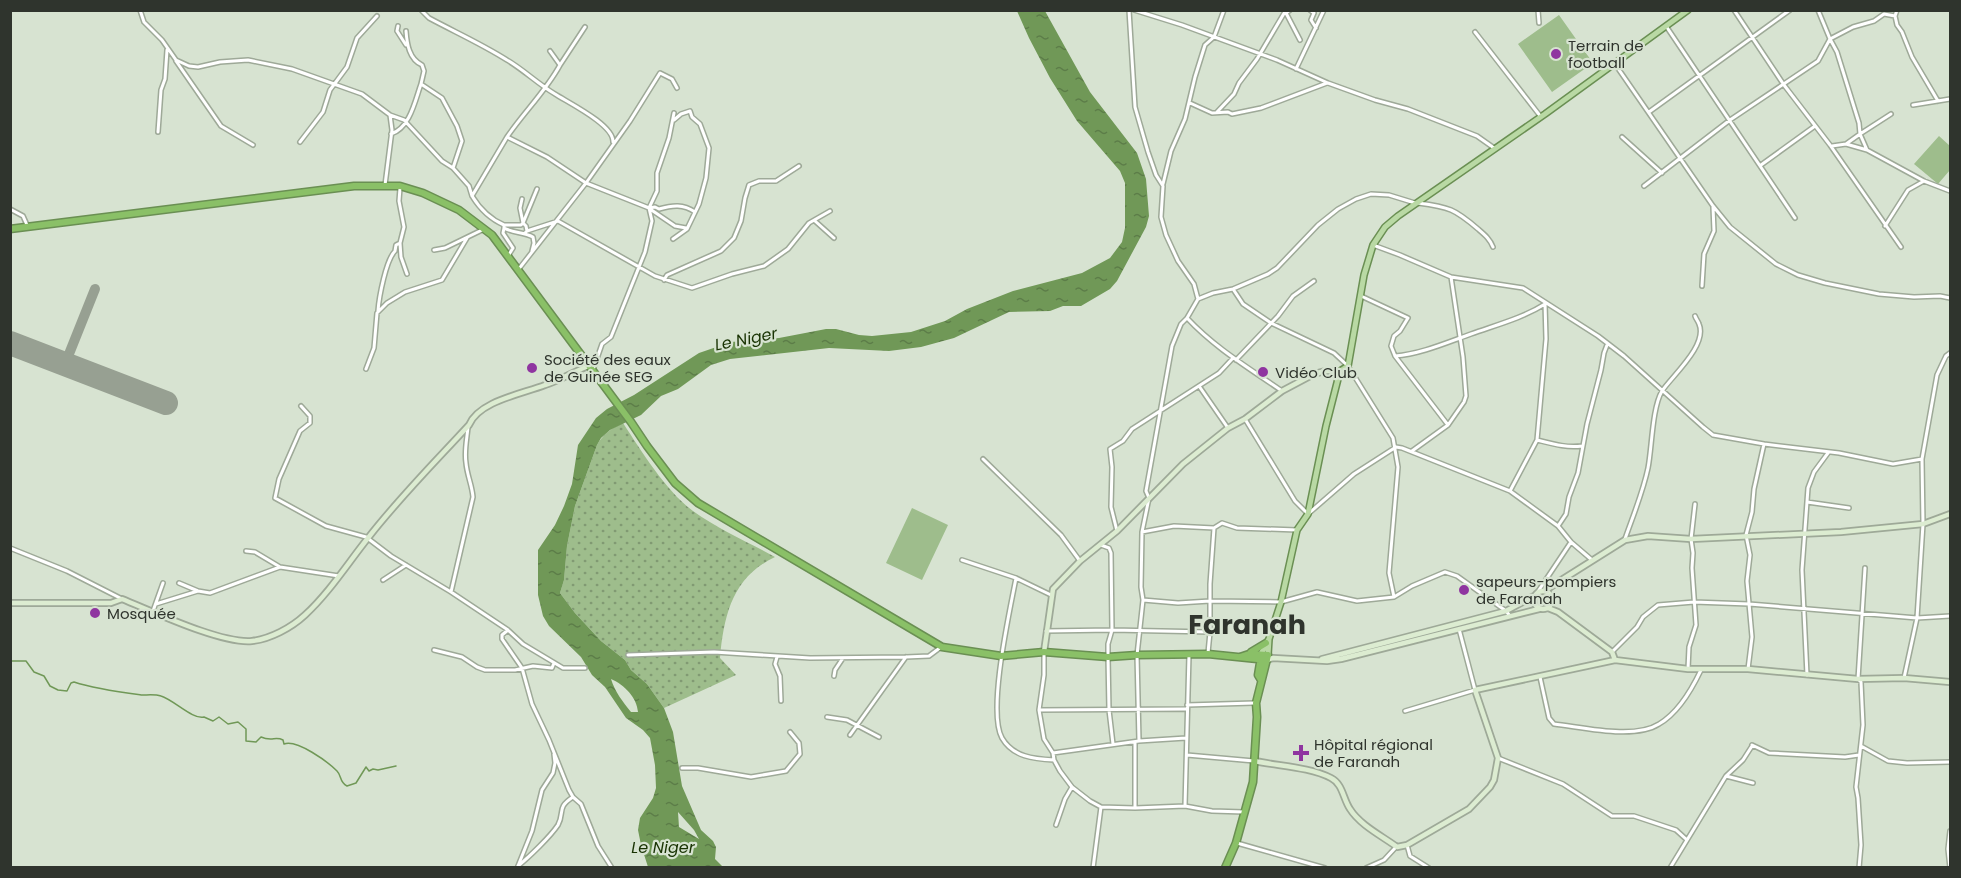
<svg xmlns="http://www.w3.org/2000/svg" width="1961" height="878" font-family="Poppins,sans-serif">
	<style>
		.grass { fill: url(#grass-dots) }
		.park { fill: #9ebd8c }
		.water { fill: url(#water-ripples); fill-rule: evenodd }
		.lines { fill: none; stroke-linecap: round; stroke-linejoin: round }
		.stream { stroke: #709857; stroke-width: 1.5 }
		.taxiway { stroke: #97a092; stroke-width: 10 }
		.runway { stroke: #97a092; stroke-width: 24 }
		.street-casing { stroke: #9ea998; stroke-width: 6 }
		.secondary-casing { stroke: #9ea998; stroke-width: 8 }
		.primary-casing { stroke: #6a8f53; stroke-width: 8 }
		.highway-casing { stroke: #6a8f53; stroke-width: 9 }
		.street { stroke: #fff; stroke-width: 3 }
		.secondary { stroke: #dcecd1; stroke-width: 4.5 }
		.primary { stroke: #b9d9a4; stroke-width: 5 }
		.highway { stroke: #8ac067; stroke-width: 6 }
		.poi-dot { fill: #8f35a0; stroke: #d7e3d1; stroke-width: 2 }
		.labels { text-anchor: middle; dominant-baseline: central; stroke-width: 4.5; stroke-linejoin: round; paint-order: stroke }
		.poi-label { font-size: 15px; fill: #2f342d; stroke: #d7e3d1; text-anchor: start }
		.water-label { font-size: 16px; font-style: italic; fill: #193303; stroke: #d7e3d1 }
		.town-label { font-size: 27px; font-weight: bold; fill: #2f342d; stroke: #d7e3d1 }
	</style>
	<defs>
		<pattern id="grass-dots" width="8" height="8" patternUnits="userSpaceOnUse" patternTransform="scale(1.5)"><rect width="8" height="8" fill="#9ebd8c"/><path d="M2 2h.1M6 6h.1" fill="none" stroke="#819a73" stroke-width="1.8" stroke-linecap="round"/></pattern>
		<pattern id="water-ripples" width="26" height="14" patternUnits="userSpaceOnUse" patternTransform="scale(1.5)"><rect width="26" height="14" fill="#709857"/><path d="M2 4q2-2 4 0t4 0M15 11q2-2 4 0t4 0" fill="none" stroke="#5c7d48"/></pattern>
	</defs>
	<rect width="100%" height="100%" fill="#d7e3d1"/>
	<path class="grass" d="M623 423C642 452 666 491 693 511 718 529 748 542 775 557 733 577 724 614 720 658L736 675 664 708 647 684 631 670 625 660 601 641 575 613 560 593 564 580 567 546 575 506 597 445C603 434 612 428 623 423Z"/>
	<path class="park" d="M1559 15 1593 63 1552 92 1518 44Z
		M1939 136 1950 146V170L1938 184 1914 164Z
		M912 508 948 525 922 580 886 563Z"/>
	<path class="water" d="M1017 11H1045L1090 92 1137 153 1146 179 1149 216 1146 227 1117 281 1110 289 1081 306H1063L1050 311 1009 312 954 338 921 347 889 351 829 348 730 359 711 365 678 389 661 396 641 415 610 430 601 438 597 445 575 506 567 546 564 580 560 593 575 613 601 641 625 660 631 670 647 684 664 708 673 732 682 786 701 830 713 841 716 847 715 859 723 867H648L641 845 638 830 640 818 653 798 656 788 655 765 650 738 643 730 626 718 605 687 592 675 581 657 549 626 543 616 538 595V550L555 525 564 506 572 484 578 445 596 418 607 409 634 395 699 353 731 342 779 338 826 329H836L859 335 872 336 911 332 945 321 967 309 1013 291 1082 273 1110 258 1122 242 1125 228V183L1120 171 1077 121 1050 78 1029 38ZM611 679C625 685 637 698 638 712H631C623 702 615 692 611 679ZM678 812 694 830 699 839 679 827Z"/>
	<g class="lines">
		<path class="stream" d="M10 661H26L34 672 44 676 50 686 58 690 67 691 71 683 74 682C95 689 119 692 142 695 148 695 155 694 161 696 174 700 193 720 204 717L213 721 219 717 228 724 238 722 246 729V741L256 742 261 737C272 742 275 736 283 740L284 744C297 739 328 762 337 771 342 776 339 782 347 786L356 783 366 767 369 771 373 769 378 770 396 766"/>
		<path class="taxiway" d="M65 364 95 289"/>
		<path class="runway" d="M10 343 166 403"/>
		<defs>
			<path id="street" d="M140 10 144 22 162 40 176 60 189 66 198 67 220 62 248 60 292 69 362 94 390 115 392 130 385 185
				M421 10 429 18C455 32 482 44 507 60 524 70 538 84 555 94 569 103 614 125 613 142
				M1129 10 1135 107 1148 152 1156 175 1163 186 1161 217 1166 235 1178 261 1194 284 1198 299
				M1134 10 1182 25 1277 60 1328 83 1375 100 1408 109 1477 136 1494 148
				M1290 10 1286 13 1300 40
				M1310 10 1314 13 1311 20 1316 28
				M1538 10 1539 23
				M1734 10 1784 85 1830 145 1901 247
				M1897 10 1895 16 1897 25 1902 32 1912 57 1938 101
				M398 26 397 31 406 45
				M1666 26 1795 218
				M406 31C407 44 409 59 422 65L424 71 421 84 442 98 457 126 462 141 453 168
				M1475 32 1541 117
				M176 61 221 126 253 145
				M1615 64 1713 206 1730 227 1776 264 1798 275 1825 283 1879 294 1914 297 1940 296 1950 298
				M560 65 585 27
				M1296 69 1324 10
				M1190 103 1212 113 1228 112 1232 114 1261 108 1327 83
				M1913 105 1950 99
				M1217 112 1234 94 1239 83 1257 59 1286 10
				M1649 112 1790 10
				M390 115 404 120 442 161 453 168 469 186 472 196
				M158 132 161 90 165 79 167 50
				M391 134C410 128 415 101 421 84
				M507 137C524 112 546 91 560 65L550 51
				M1622 137 1662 173
				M300 142 323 112 330 90 347 67 357 38 377 16
				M1846 144 1860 134 1859 123 1837 52 1830 39 1853 27 1874 21 1884 14 1895 16
				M1832 146 1846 144 1867 150 1924 181 1950 191
				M1867 150 1860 134 1891 114
				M1761 165 1815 126
				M1163 184 1171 151 1185 119 1195 77 1205 45 1214 37 1224 10
				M1644 186 1730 120 1818 61 1830 39 1818 10
				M400 188 399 201 404 227 400 243 401 257 407 274
				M1418 203C1449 207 1455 209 1478 229 1485 235 1490 239 1493 247
				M10 209 23 216 27 225
				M650 209 675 226 686 228
				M815 221 834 238
				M504 225H521L523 223 520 208 522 199
				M1885 226 1908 190 1924 181
				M504 228 503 233 513 248 508 256
				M527 231 526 226 523 223 537 189
				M525 233 527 231 558 221 655 276 692 288 732 274 764 266 788 249 809 223 830 211
				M673 239 687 229 699 204 706 178 709 148 700 124 692 117 690 111 681 114 674 120
				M1373 245 1400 255 1451 277 1523 288 1598 336 1624 356 1703 427 1713 435 1764 444 1839 453 1893 464 1922 459
				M434 250 445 248 482 230
				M532 251 534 243 533 237C523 232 513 233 504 228V225C490 219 480 209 472 196L507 137 547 157 586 183 630 121 660 73 672 79 677 88
				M518 270 586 183 649 208 655 207 659 209C673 205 683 204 695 212
				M1451 277 1463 357 1466 396 1464 402 1448 425 1395 356C1421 354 1448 342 1471 334 1496 325 1523 318 1545 304
				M664 280 667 275 721 251 734 238 741 221 745 198 749 185 759 181H776L799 166
				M1702 286 1704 254 1714 231 1713 207
				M1233 289 1243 304 1271 323 1334 353 1348 366 1393 438 1398 467 1389 573 1394 597
				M1361 296 1408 318 1400 331 1394 336 1391 346 1395 356
				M378 311C379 297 386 260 395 251L396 245 400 243
				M1187 318C1215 348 1249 368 1282 391
				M1236 360 1278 316 1293 296 1314 281
				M366 369 374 348 377 313 387 303 405 292 442 280 467 238
				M593 370 602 344 611 337 645 252 652 221 649 208 657 191V173L669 138 674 113
				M1199 386 1228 428
				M301 406 310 416V423L300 431 279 479 275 498 326 526 366 537 391 556 451 592 508 630 502 635V639L522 668 532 704 549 740 569 790 573 797 581 804 598 846 612 868
				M1245 419 1295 501 1308 514 1354 474 1396 447 1402 448 1510 491 1558 526 1571 542 1592 560
				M1537 440C1553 444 1566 448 1582 446
				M1412 451 1448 425
				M983 459 1061 535 1080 561
				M1510 491 1537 440 1546 339 1545 303
				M1807 502 1849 508
				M1558 526 1566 514 1569 497 1578 473 1587 424 1601 370 1604 353 1607 345
				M1117 531 1111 507 1112 467 1110 449 1123 441 1132 429 1219 373 1233 358
				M1142 532 1174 526 1214 528
				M1625 539C1633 516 1643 492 1648 468 1652 448 1652 408 1662 391 1672 376 1708 345 1699 324 1698 321 1696 319 1695 316
				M1101 545 1109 548 1111 553 1112 630 1108 644V657L1109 710 1113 744
				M10 548 67 571 122 599
				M246 551 255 552 280 567
				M962 560 1016 578 1051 595
				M1016 578C1010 610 987 711 1002 738 1013 757 1034 759 1054 760
				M383 580 406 565
				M179 583 198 591 210 593 280 567 339 576
				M451 592 473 497C472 485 467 475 466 463 464 451 467 439 468 427
				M1537 593 1571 542
				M1143 600 1178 603 1210 601 1281 602 1317 592 1357 601 1394 597 1412 586 1445 572 1457 576 1506 611 1510 616
				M156 604 198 591
				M153 611 163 583
				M509 631 523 644 563 668H585
				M1046 631 1112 630 1210 632
				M434 650 462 657 477 667 485 670H515L533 666 552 668 554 663
				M1044 652V675L1039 710 1044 739 1053 753 1054 760 1060 771 1072 787 1090 801 1101 807 1093 868
				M1612 652 1637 627 1643 617 1658 605 1694 602 1749 604 1917 618 1950 616
				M1208 653 1210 632V584L1214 528 1222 523 1237 528 1297 530
				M628 655 714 652 810 658 906 657 929 656 941 647
				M777 657 775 664 780 676 781 701
				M1688 669 1689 647 1696 625 1692 568 1693 553 1691 539 1695 504
				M1748 669 1752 637 1747 581 1750 555 1746 535 1752 512 1754 489 1764 444
				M1807 675 1802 570 1808 488 1814 472 1828 453
				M834 676 835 670 843 658
				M1540 677 1549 718 1554 724C1582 727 1634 740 1659 724 1678 713 1692 689 1701 670
				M1904 678 1917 618 1923 524 1922 459 1937 375 1946 356 1950 353
				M1187 705 1254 703
				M1039 710 1186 709
				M1405 711 1475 690 1459 629
				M827 717 847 720 879 737
				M850 735 906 657
				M1139 741 1137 655 1143 600 1141 587 1142 532 1149 498 1146 491 1172 346 1181 324 1187 318 1198 299 1213 293 1233 289 1268 274 1277 268 1318 225 1338 209 1356 199 1371 194 1389 195 1415 203
				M1752 745 1769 753 1845 757 1859 755
				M1861 746 1888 761 1907 763 1950 762
				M1053 753 1139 741 1186 738
				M1187 755 1254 761
				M1498 758 1563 784 1612 816H1634L1676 830 1687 840
				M682 768H698L751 777 786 771 800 754 799 743 790 732
				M1726 776 1753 783
				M1185 806 1189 655
				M1101 807 1135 808 1185 806 1212 811 1244 812
				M1135 808V742
				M1056 825 1065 799 1072 787
				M1237 843 1325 868
				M1407 845 1410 856 1429 868
				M518 866 532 831 542 790 553 773 555 763 554 754
				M518 866C529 857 550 837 558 825 565 812 556 808 573 797
				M1366 868 1384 860 1396 847
				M1670 868 1726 776 1743 760 1752 746
				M1859 868 1861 845 1858 798 1856 787 1863 725 1861 682 1858 679 1865 568
				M1950 868 1948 849 1950 831"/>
			<path id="secondary" d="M1534 600a9 9 0 1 1 18 0a9 9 0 1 1-18 0Z
				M1544 591 1625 540 1648 536 1691 539 1841 532 1923 524 1950 514
				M10 603H111L122 599C152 611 221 644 252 641 270 639 291 628 305 615 329 593 348 563 368 538 399 498 435 462 469 425 479 401 522 394 545 385 560 380 574 372 588 366
				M1548 608 1558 612 1612 652 1615 660
				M1044 652 1053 589 1080 561 1117 531 1183 464 1228 428 1245 419 1282 391 1314 374 1325 371H1340
				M1322 659 1506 611 1534 596
				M1267 660 1273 658 1327 661 1341 659 1539 609
				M1255 761C1278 766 1310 767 1331 778 1343 784 1343 799 1350 809 1360 825 1382 836 1397 847L1407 845 1469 809 1490 787 1494 780 1498 758 1475 690 1615 660 1688 669H1748L1858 679 1904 678 1950 682"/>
			<path id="primary" d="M1261 654 1269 639 1281 602 1297 530 1308 514 1326 426 1340 371 1348 366 1364 275 1373 245 1385 227 1398 216 1545 114 1688 10
				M1268 655 1269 639"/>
			<path id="highway" d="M10 229 354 186H400L423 193 459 210 492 235 631 422 647 446 675 483 698 503 942 647 1001 656 1044 652 1108 657 1137 655 1208 654 1267 660
				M1251 652 1266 643
				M1261 657 1258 675 1261 680
				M1225 868 1236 843 1253 782 1257 717 1256 703 1268 655 1249 654 1240 657"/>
		</defs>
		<use href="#street" class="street-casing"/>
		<use href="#secondary" class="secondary-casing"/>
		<use href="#primary" class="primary-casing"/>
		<use href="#highway" class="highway-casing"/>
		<use href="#street" class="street"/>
		<use href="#secondary" class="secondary"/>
		<use href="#primary" class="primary"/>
		<use href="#highway" class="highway"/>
	</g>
	<g class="poi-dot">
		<circle cx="1556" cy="54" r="6"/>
		<circle cx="532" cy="368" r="6"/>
		<circle cx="1263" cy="372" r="6"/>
		<circle cx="1464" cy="590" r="6"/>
		<circle cx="95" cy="613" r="6"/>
		<path d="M1298 744h6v6h6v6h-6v6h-6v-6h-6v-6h6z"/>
	</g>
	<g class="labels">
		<g class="poi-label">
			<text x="1568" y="45">Terrain de<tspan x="1568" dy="17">football</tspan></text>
			<text x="544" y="359">Société des eaux<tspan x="544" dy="17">de Guinée SEG</tspan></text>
			<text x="1275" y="372">Vidéo Club</text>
			<text x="1476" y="581">sapeurs-pompiers<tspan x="1476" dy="17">de Faranah</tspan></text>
			<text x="107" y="613">Mosquée</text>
			<text x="1314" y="744">Hôpital régional<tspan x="1314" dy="17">de Faranah</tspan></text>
		</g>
		<g class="water-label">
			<text transform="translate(746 339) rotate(-11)">Le Niger</text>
			<text x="663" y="847">Le Niger</text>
		</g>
		<g class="town-label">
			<text x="1247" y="624">Faranah</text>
		</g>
	</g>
	<rect width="1961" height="878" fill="none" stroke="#2f342d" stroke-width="24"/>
</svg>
